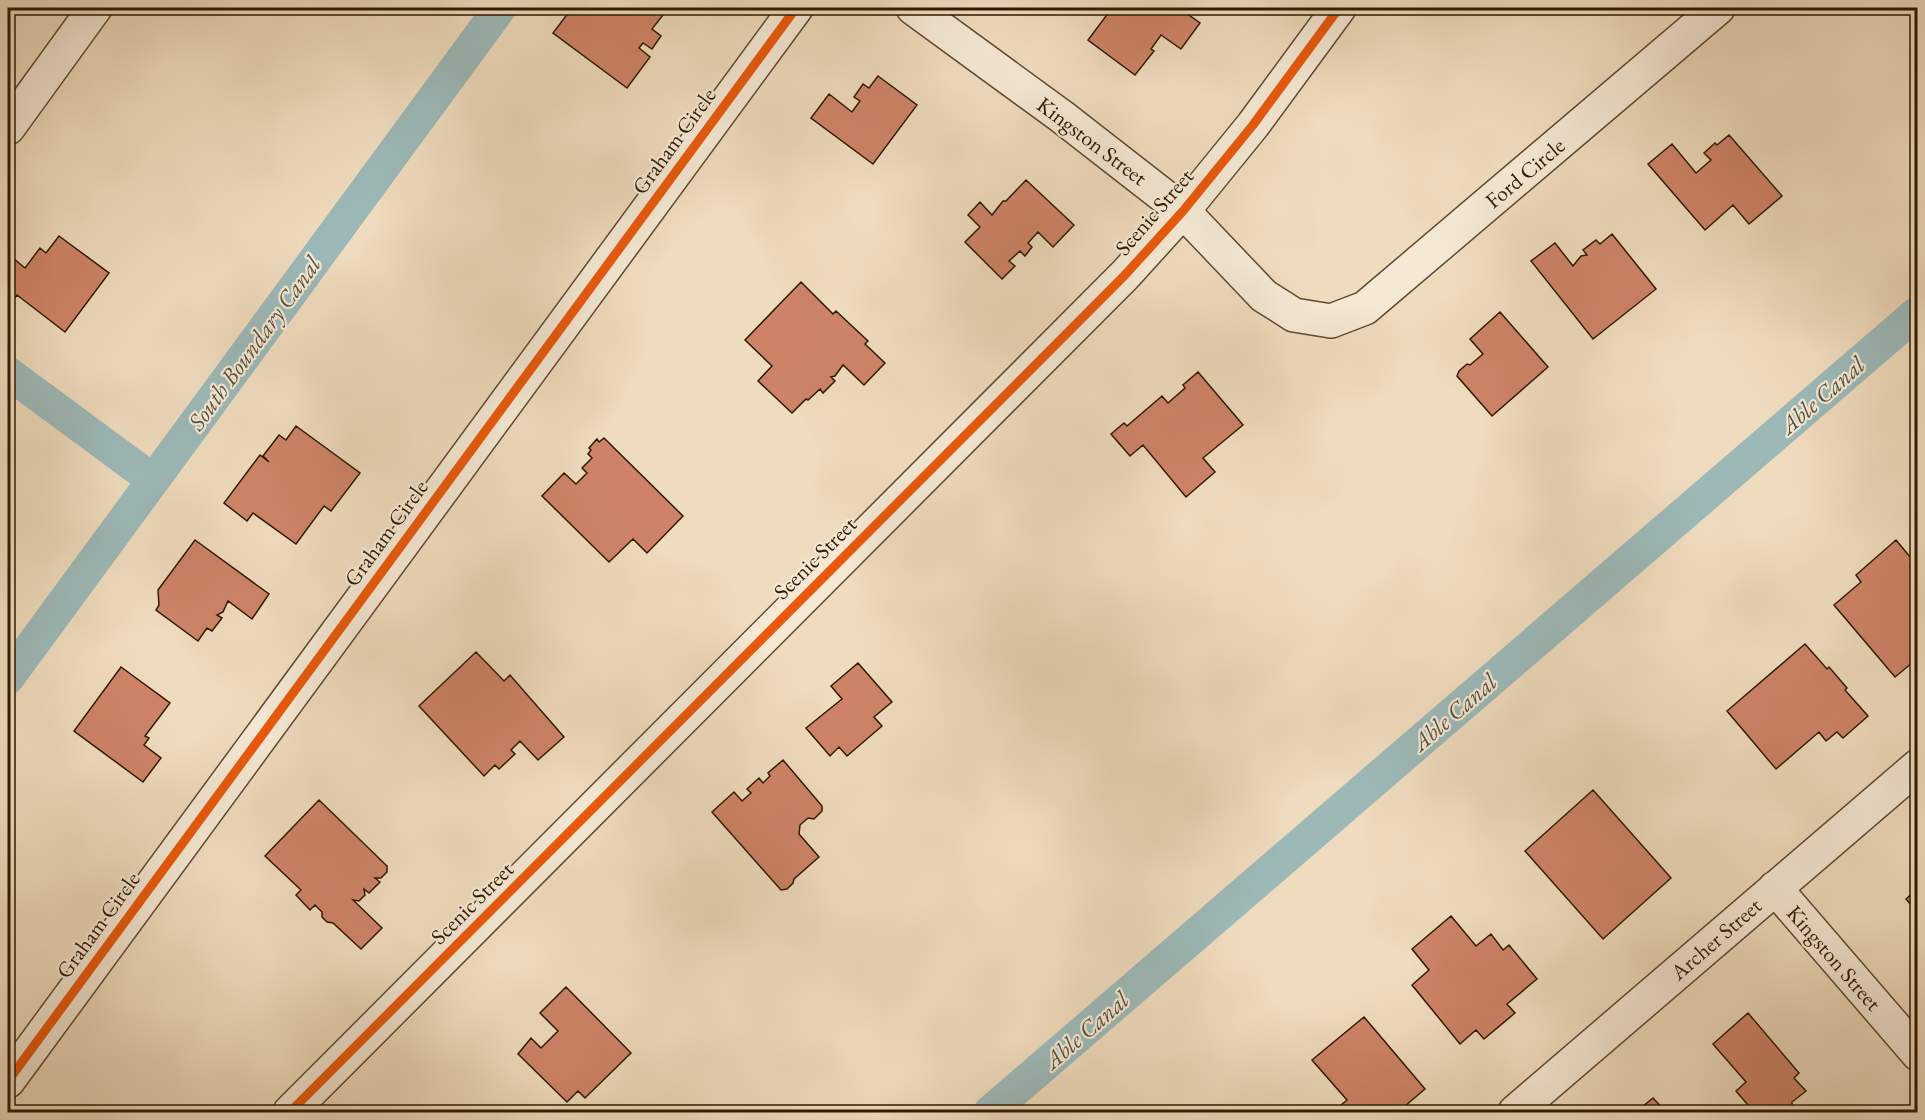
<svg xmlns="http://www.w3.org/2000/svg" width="1925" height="1120" font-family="'EB Garamond',serif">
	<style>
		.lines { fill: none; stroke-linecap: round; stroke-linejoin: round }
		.canal { stroke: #9cb9b8; stroke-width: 33 }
		.building { fill: #ce8368; stroke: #2d1a00; stroke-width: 1.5 }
		.street-casing { stroke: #5e4a2f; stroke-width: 36 }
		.street { stroke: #f5e8d4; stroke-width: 33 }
		.cycleway-casing { stroke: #f5e8d4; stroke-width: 13 }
		.cycleway { stroke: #e8590c; stroke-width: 9 }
		.labels { text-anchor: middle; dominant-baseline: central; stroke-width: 4.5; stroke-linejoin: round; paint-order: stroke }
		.street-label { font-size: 22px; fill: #2d1a00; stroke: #f5e8d4 }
		.water-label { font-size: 24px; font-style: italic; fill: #545240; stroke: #f5e8d4 }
	</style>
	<rect width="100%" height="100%" fill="#efdbbd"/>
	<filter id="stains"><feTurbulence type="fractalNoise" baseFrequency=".00333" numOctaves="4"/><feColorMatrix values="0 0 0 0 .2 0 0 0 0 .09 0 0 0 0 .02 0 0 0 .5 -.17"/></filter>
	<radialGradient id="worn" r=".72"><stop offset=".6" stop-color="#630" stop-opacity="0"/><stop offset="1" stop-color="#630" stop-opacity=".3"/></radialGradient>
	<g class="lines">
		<path class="canal" d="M8 373 153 480
			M8 678 500 8
			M990 1112 1918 312"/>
	</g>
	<path class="building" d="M572 8H653L663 15 652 29 661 36 652 49 643 43 639 48 650 57 627 88 553 33Z
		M1112 8H1179L1200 23 1181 49 1161 35 1151 49 1154 51 1135 75 1088 40Z
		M878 76 917 105 873 164 811 118 829 94 852 112 860 101 854 97 863 84 869 88Z
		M1729 135 1782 196 1749 224 1733 205 1705 230 1648 164 1672 144 1696 173 1711 160 1704 153 1715 143 1717 145Z
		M1026 180 1074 225 1053 247 1038 232 1028 243 1032 247 1025 256 1020 251 1009 261 1015 266 1002 279 965 242 980 227 968 215 980 202 992 215 1003 201H1006Z
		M1612 234 1656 289 1593 339 1531 261 1555 243 1573 266 1581 256 1587 255 1583 250 1596 240 1600 244Z
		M59 236 109 273 65 332 17 295 14 299 8 294V254L25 268 40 248 46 253Z
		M801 282 833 314 836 311 868 341 865 344 885 363 864 385 843 365 835 376 831 377 835 381 823 393 820 389 808 400 806 399 792 413 758 381 772 366 745 340Z
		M1500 312 1548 367 1492 416 1457 376 1459 371 1467 364 1470 365 1483 354 1470 339Z
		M1198 372 1243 425 1203 458 1215 472 1186 497 1143 445 1130 456 1111 434 1124 423 1127 426 1162 396 1168 403 1185 388 1183 385Z
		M296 426 360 473 331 511 324 506 296 544 253 513 247 521 224 503 260 455 269 462 263 456 279 435 286 440Z
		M604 438 683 516 647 553 633 539 609 562 542 496 564 473 576 484 587 473 582 468 592 458 588 454 591 450 589 448 597 439 599 442Z
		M195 540 269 594 252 619 228 601 223 612 217 615 222 618 212 631 207 628 198 641 156 610 159 605 158 590Z
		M1896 540 1915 563 1910 567 1918 575V645L1912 650 1918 658 1895 677 1834 605 1861 582 1856 575Z
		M1805 644 1827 669 1829 667 1847 688 1845 690 1868 716 1843 738 1837 732 1826 741 1819 732 1776 769 1727 711Z
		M476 652 504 681 510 675 564 737 538 760 520 741 511 750 515 754 499 769 495 765 484 776 419 706Z
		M858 663 892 702 874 717 882 726 847 756 839 747 830 756 806 728 842 699 831 686Z
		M121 667 170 703 145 736 149 738 144 745 161 758 143 782 74 731Z
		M783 760 822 806V811L814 819 808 818 800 825 799 834 819 857 794 879 793 883 787 889 781 890 712 812 734 792 742 801 751 793 747 789 759 778 763 783 770 776 768 773Z
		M1593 790 1671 878 1603 939 1525 851Z
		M319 800 387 866V872L381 878H375L380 882 369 893 364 889 365 895 359 901 353 900 382 928 361 949 333 923 327 922 322 917V912L315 905 310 910 296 895 301 890 265 856Z
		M1918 888V913L1906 899Z
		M1451 916 1476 946 1491 934 1503 950 1509 945 1537 979 1507 1004 1515 1013 1484 1039 1476 1030 1460 1044 1412 985 1429 970 1412 949Z
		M566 987 631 1053 585 1098 578 1091 567 1102 518 1054 531 1038 541 1048 558 1031 540 1013Z
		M1748 1013 1799 1073 1794 1078 1806 1091 1792 1102V1107L1785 1112H1754L1736 1091 1746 1082 1713 1044Z
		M1364 1017 1425 1089 1398 1112 1393 1107 1386 1112H1333L1347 1100 1312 1060Z
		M1653 1098 1666 1112H1636Z"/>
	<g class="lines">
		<defs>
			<path id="street" d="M913 8 1061 116 1183 211 1264 296 1294 315 1331 321 1365 308 1718 8
				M8 128 95 8
				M1775 888 1918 1054
				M8 1081 796 8
				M290 1112 1125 275 1183 211 1253 125 1339 8
				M1515 1112 1918 766"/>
		</defs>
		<use href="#street" class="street-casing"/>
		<use href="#street" class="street"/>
		<defs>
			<path id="cycleway" d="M8 1081 796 8
				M290 1112 1125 275 1183 211 1253 125 1339 8"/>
		</defs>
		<use href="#cycleway" class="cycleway-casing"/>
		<use href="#cycleway" class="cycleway"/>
	</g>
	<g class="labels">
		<g class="street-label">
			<text transform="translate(674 141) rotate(-54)">Graham Circle</text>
			<text transform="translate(1092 141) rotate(37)">Kingston Street</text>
			<text transform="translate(1525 173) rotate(-40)">Ford Circle</text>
			<text transform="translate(1154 212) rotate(-49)">Scenic Street</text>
			<text transform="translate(386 533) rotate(-54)">Graham Circle</text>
			<text transform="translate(815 558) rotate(-45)">Scenic Street</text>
			<text transform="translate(472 903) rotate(-45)">Scenic Street</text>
			<text transform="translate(98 925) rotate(-54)">Graham Circle</text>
			<text transform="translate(1716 939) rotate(-41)">Archer Street</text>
			<text transform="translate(1834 958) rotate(49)">Kingston Street</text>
		</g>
		<g class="water-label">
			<text transform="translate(254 343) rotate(-54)">South Boundary Canal</text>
			<text transform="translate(1822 395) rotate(-41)">Able Canal</text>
			<text transform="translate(1454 712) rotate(-41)">Able Canal</text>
			<text transform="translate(1086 1030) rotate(-41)">Able Canal</text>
		</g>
	</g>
	<rect width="1925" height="1120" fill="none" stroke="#efdbbd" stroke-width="30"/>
	<rect x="9" y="9" width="1907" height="1102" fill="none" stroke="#2d1a00" stroke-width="3"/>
	<rect x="15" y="15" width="1895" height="1090" fill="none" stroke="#2d1a00" stroke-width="1.5"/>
	<rect width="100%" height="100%" filter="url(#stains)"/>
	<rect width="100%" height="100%" fill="url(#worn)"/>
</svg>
